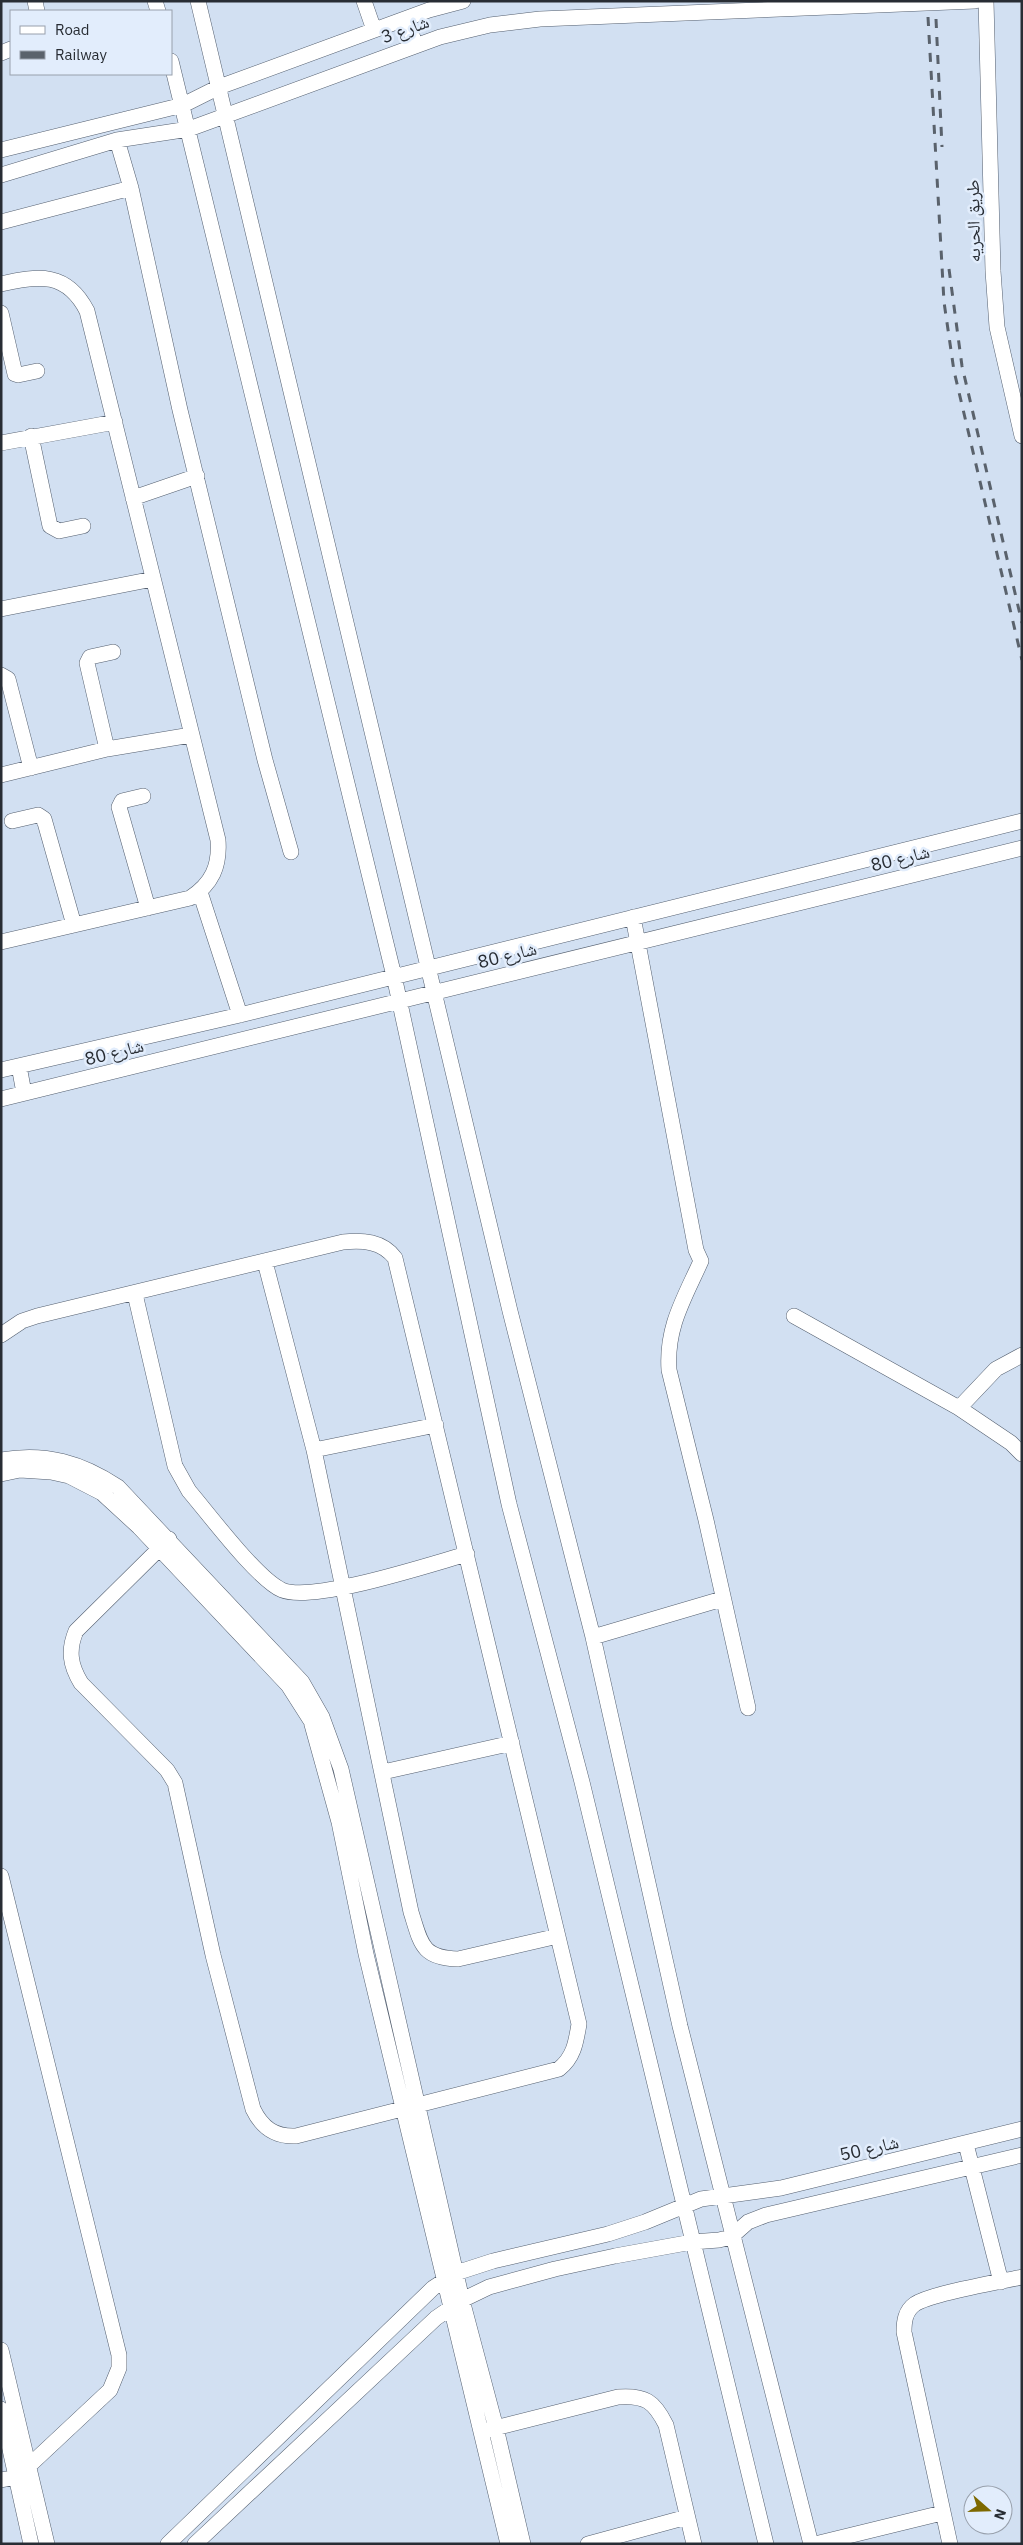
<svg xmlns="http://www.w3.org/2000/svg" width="1023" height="2545" font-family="'IBM Plex Sans','Noto Naskh Arabic',sans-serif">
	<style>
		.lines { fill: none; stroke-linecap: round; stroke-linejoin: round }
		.minor-casing { stroke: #545f6f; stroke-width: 16 }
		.minor { stroke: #fff; stroke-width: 15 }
		.rail { stroke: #5a626c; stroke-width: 3; stroke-dasharray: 9 9; stroke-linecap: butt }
		.labels { text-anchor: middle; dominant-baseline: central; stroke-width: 5; stroke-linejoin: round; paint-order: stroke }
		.street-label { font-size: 18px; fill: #282d34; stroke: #e2edfc }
	</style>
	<rect width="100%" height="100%" fill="#d2e0f2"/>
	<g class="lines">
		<defs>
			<path id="minor" d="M35 1 37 11
				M155 1 158 11
				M198 1 510 1311 593 1637 680 2026 811 2544
				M364 1 374 30
				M986 1 993 271 997 327 1022 436
				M405 19 416 45
				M1 53 11 49
				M171 61 394 976 509 1504 582 1782 766 2544
				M117 140 131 188 180 410 265 760 291 852
				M1 150 183 105 219 87 429 10 463 1
				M1 175 117 140 189 129 440 37 490 25 540 19 975 1
				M1 222 131 188
				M1 284C39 275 67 272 87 311L218 840C220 866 212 884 190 898L1 942
				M1 313 15 374 18 375 37 371
				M31 436 50 526 59 531 83 526
				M1 443 115 422
				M133 498 197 476
				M1 609 153 579
				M1 675 8 679 31 768
				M107 749 87 663 90 657 113 652
				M1 775 107 749 191 735
				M143 796 122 801 119 807 148 908
				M12 821 38 815 44 819 74 925
				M200 892 240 1015
				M633 917 696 1250 701 1261C684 1299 666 1327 669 1370L706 1520 748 1708
				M19 1066 24 1093
				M1 1070 240 1015 1022 821
				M1 1099 1022 848
				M265 1262 314 1450 411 1912C421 1943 421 1958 458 1959L558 1936
				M135 1294 175 1466 189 1491C208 1513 257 1579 282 1590 313 1603 431 1564 467 1554
				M794 1316 959 1408 1011 1443 1022 1454
				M1 1335 22 1321 37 1316 343 1242C363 1240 382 1241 395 1258L579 2024C576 2042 574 2057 559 2069L296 2136C275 2137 262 2128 253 2109L213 1955 175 1783 167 1770 81 1683C70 1665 68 1650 76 1631L169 1539
				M959 1408 996 1369 1022 1355
				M314 1450 436 1425
				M1 1460C46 1452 82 1463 118 1487L302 1682 322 1717 341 1769 462 2300 496 2428 523 2544
				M1 1474 20 1470 51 1472 69 1476 102 1493 139 1527 288 1685 311 1721 339 1822 366 1954 508 2544
				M593 1637 722 1599
				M383 1772 512 1743
				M1 1876 119 2355V2368L110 2390 17 2477 1 2480
				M966 2144 1001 2282
				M1 2350 47 2544
				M1 2409 31 2544
				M487 2430 618 2397C645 2395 654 2401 666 2425L694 2544
				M168 2544 433 2288 456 2273 493 2261 608 2234 645 2222 701 2199 781 2188 1022 2129
				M195 2544 436 2318 462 2300 489 2287 555 2269 615 2256 692 2242 719 2240 731 2237 748 2222 766 2215 1022 2155
				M588 2544 687 2517
				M815 2544 942 2513
				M950 2544 904 2332C904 2322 905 2311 915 2304 932 2293 999 2282 1022 2277"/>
		</defs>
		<use href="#minor" class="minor-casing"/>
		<use href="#minor" class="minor"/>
		<path class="rail" d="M928 17 944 302 954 371 1022 660
			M936 19 942 147
			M949 269 962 366 1022 623"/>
	</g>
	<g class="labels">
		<g class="street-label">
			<text transform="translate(405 29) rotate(-20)">شارع 3</text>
			<text transform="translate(973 221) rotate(-91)">طريق الحريه</text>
			<text transform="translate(900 858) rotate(-14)">شارع 80</text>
			<text transform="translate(507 955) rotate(-14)">شارع 80</text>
			<text transform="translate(114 1052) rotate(-14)">شارع 80</text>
			<text transform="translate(869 2148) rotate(-13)">شارع 50</text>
		</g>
	</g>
	<rect width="1023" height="2545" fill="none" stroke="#282d34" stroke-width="5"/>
	<rect x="10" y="10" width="162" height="65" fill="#e2edfc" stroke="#98a0ac"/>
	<rect x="20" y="26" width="25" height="8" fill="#ffffff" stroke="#98a0ac"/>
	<text x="55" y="35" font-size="15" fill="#282d34">Road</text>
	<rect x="20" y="51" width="25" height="8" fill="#5a626c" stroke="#98a0ac"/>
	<text x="55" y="60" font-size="15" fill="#282d34">Railway</text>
	<g transform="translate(988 2510) rotate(110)"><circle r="24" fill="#e2edfc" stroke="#98a0ac"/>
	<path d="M0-4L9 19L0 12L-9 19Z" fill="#7e6900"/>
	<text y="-8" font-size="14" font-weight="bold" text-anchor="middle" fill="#282d34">N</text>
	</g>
</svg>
